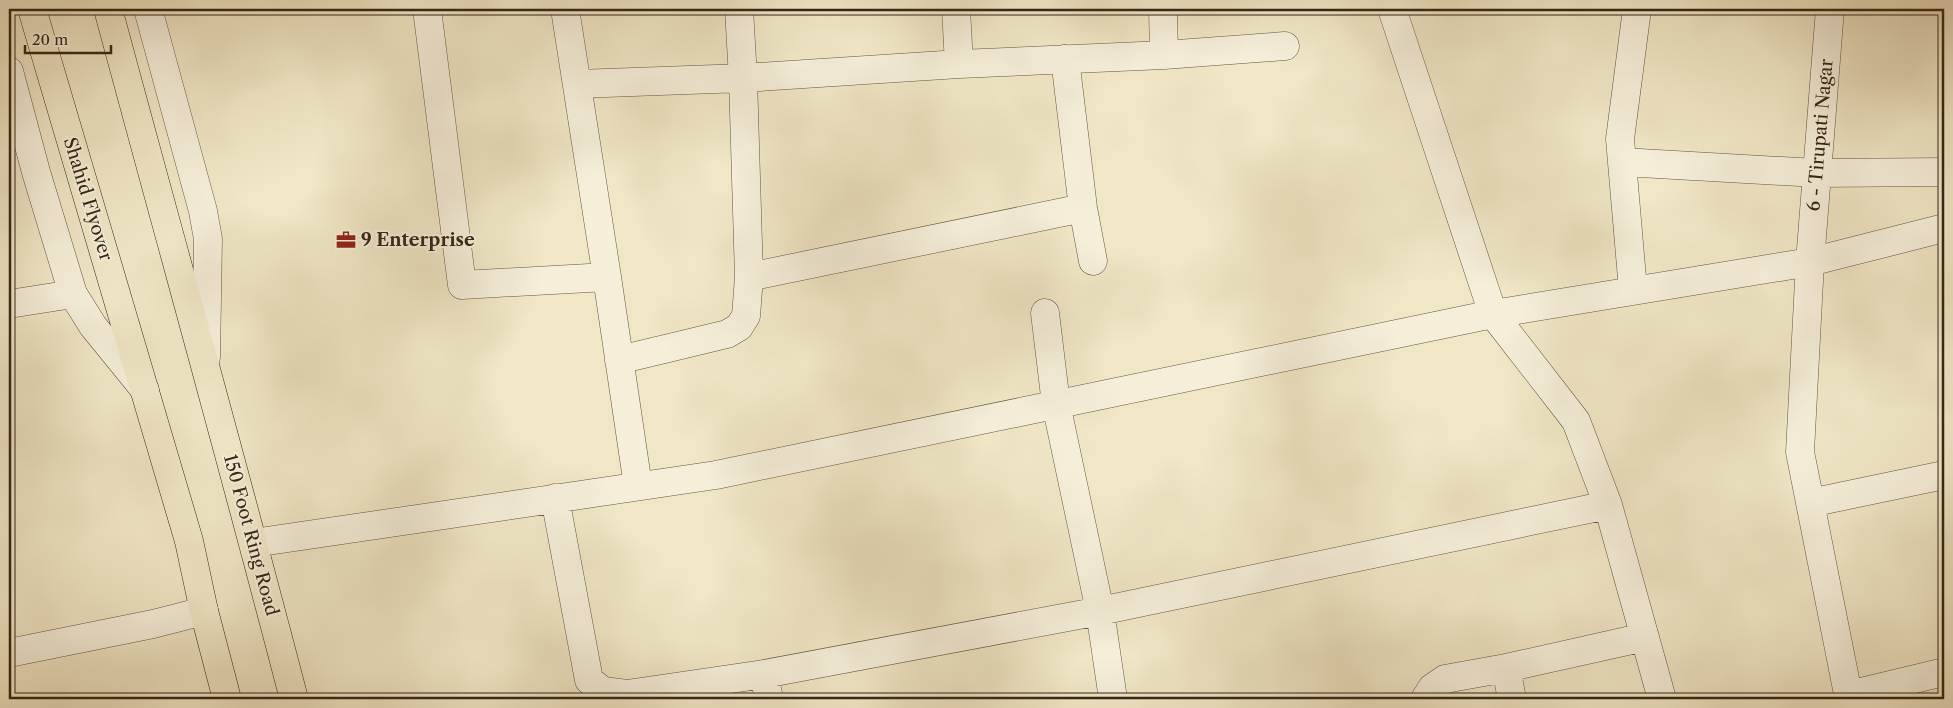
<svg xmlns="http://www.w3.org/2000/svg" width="1953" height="708" font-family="'Libre Caslon Text',serif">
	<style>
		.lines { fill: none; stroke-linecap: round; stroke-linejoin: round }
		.minor-casing { stroke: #645641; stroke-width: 29 }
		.tertiary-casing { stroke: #645641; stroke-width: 29 }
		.trunk-casing { stroke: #352615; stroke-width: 29 }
		.minor { stroke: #f5efda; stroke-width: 28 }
		.tertiary { stroke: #f5efda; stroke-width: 28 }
		.trunk { stroke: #f0e7c6; stroke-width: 28 }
		.labels { text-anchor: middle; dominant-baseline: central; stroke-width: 4; stroke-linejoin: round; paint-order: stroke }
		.street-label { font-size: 18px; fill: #352615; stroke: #f5efda }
		.poi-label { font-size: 18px; font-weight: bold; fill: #352615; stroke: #f5efda; text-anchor: start }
	</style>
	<rect width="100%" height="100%" fill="#f0e7c6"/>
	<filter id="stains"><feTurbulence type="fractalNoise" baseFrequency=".004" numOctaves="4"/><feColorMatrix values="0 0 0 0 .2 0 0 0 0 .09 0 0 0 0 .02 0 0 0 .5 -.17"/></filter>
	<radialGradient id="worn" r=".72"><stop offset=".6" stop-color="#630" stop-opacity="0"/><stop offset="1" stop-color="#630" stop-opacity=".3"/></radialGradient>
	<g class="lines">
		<defs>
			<path id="minor" d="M427 9 462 285 607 277 565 9
				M956 9 959 64
				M1163 9 1164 55
				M1392 9 1493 314 1576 421 1608 505 1662 699
				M1830 9 1810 262 1800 452 1849 699
				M1065 59 1083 208 1093 261
				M578 84 743 78 959 64 1164 55 1285 46
				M1622 162 1817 173 1944 172
				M607 277 638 486
				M749 277 1083 208
				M1633 290 1620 139 1637 9
				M9 304 73 294
				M1045 313 1056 404 1100 611 1113 699
				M619 360 727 334 739 327 746 316 749 277 743 78 739 9
				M555 498 589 680 603 691 627 694 764 674 1100 611 1608 505
				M1810 503 1944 475
				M254 543 716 475 1493 314 1810 262 1944 228
				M1506 668 1512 699
				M764 674 769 699
				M1848 695 1944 672
				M1425 699 1432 688 1445 679 1506 668 1645 637"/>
			<path id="tertiary" d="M148 9 203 211 208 239 206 357
				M9 71 36 172 73 294 93 326 145 390
				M9 653 153 624 204 611"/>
			<path id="trunk" d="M32 9 189 541 204 611 227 699
				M108 9C170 239 234 468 294 699"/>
		</defs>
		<use href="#minor" class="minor-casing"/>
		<use href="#tertiary" class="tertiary-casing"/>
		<use href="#trunk" class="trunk-casing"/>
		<use href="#minor" class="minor"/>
		<use href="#tertiary" class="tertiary"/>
		<use href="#trunk" class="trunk"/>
	</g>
	<defs>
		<symbol id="office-bare" viewBox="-9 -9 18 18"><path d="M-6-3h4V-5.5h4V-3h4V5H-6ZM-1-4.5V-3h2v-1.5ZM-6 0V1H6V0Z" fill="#8f2418" stroke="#f5efda" stroke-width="2.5" paint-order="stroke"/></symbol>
	</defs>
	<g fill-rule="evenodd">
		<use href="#office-bare" x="332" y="226" width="28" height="28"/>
	</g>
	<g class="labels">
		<g class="street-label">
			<text transform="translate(1820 135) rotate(-85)">6 - Tirupati Nagar</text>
			<text transform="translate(88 199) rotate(73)">Shahid Flyover</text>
			<text transform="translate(251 535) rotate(75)">150 Foot Ring Road</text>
		</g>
		<g class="poi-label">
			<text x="361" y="240">9 Enterprise</text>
		</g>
	</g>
	<rect width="1953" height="708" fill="none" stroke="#f0e7c6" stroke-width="30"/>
	<rect x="10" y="10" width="1933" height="688" fill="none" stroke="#352615" stroke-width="2.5"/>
	<rect x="15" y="15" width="1923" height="678" fill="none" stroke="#352615"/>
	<path d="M25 45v8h86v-8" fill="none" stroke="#352615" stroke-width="2.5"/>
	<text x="32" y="45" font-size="15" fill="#352615" stroke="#f5efda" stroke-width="4" paint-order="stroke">20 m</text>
	<rect width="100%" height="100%" filter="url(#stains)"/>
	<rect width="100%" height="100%" fill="url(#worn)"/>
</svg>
